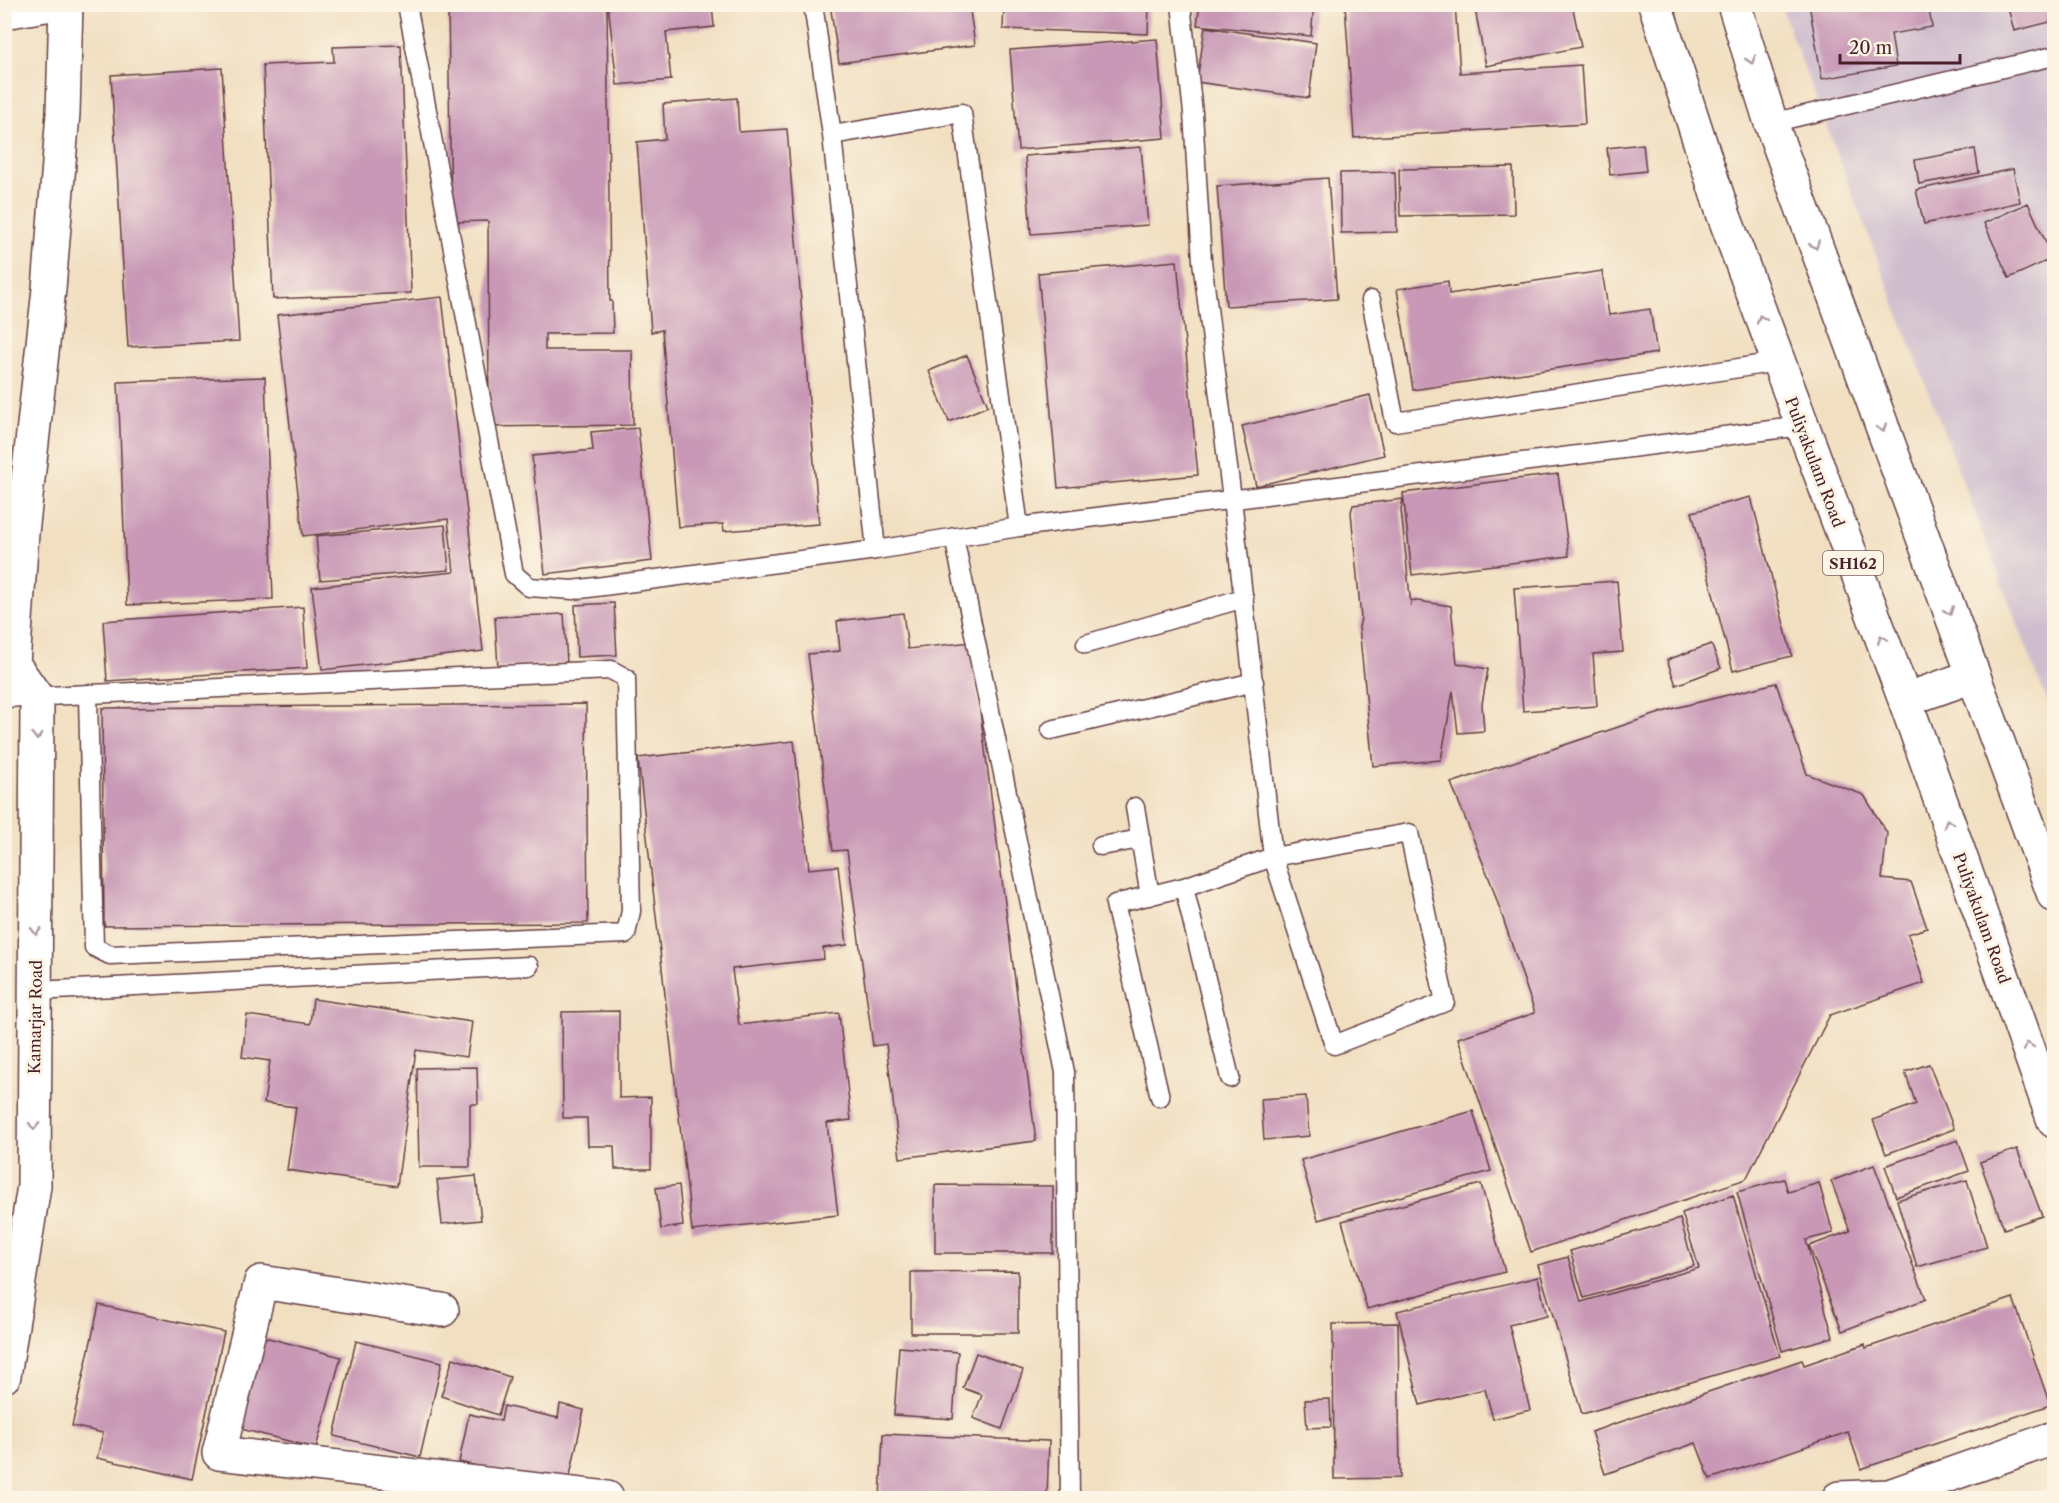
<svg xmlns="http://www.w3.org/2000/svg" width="2059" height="1503" font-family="'Libre Caslon Text',serif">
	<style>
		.industrial { fill: #cfbdce }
		.building { fill: #c898b6 }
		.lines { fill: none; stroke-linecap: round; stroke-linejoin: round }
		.service-casing { stroke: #633c42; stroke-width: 21 }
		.minor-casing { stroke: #633c42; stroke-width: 36 }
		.secondary-casing { stroke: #633c42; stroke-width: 36 }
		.primary-casing { stroke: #633c42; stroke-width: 36 }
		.service { stroke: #fff; stroke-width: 18 }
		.minor { stroke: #fff; stroke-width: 33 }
		.secondary { stroke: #fff; stroke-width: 33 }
		.primary { stroke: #fff; stroke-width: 33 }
		.oneway { stroke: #ae9aa0 }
		.labels { text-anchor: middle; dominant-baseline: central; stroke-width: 6; stroke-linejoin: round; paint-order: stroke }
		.shield { fill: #fcf5e5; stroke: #7f5f63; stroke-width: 1.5 }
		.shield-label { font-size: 15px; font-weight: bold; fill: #4a1f2b }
		.street-label { font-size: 16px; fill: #4a1f2b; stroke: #fcf5e5 }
	</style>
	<rect width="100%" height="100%" fill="#fcf5e5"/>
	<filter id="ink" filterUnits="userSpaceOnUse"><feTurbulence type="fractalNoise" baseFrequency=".0167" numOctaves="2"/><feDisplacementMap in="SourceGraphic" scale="12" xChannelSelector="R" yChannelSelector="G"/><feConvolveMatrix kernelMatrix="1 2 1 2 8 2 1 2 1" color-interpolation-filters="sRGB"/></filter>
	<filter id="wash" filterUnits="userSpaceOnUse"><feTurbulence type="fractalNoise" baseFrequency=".008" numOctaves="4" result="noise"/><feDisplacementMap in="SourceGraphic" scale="24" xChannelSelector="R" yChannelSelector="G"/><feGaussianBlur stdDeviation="1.35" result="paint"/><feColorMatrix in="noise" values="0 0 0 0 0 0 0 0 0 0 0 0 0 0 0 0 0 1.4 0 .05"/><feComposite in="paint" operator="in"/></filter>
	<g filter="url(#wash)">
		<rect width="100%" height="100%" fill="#f1dfc1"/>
		<path class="industrial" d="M1780 5H2054V719Z"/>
		<g id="blocks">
			<path class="building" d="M448 4H607L610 301H612L613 333 545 334V350H632L633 425 489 427 488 221 451 222Z
				M608 4H712L714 27 666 32 671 80 617 85Z
				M830 4H969L975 45 839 63Z
				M1004 4H1149L1148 34 1003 29Z
				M1200 4H1314L1311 36 1197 25Z
				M1345 4H1455L1460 73 1581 65 1585 124 1354 138Z
				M1474 4H1572L1581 47 1486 66Z
				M1809 4H1928L1932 27 1891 34 1896 66 1822 79Z
				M2007 4H2054V21L2014 31Z
				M1205 27 1316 43 1309 98 1197 82Z
				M1157 39 1165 138 1018 150 1010 50Z
				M401 45 411 293 273 299 263 65 334 62 333 47Z
				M222 68 239 341 128 347 111 75Z
				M737 98 739 132 787 129 819 524 724 531 723 524 678 527 662 330 651 332 637 142 665 139 663 104Z
				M1643 144 1646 171 1610 175 1607 148Z
				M1141 147 1148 225 1031 234 1025 156Z
				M1975 149 1979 173 1919 184 1915 160Z
				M1513 167 1514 214 1400 216 1399 169Z
				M2013 169 2020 202 1924 224 1916 190Z
				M1395 172 1397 232 1341 233 1340 173Z
				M1328 178 1337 299 1226 306 1217 186Z
				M2028 203 2053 258 2009 278 1984 223Z
				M1177 261 1198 475 1058 488 1038 273Z
				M1602 271 1609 315 1650 309 1657 353 1413 390 1397 289 1448 281 1449 294Z
				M442 297 483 651 322 670 312 587 454 572 448 519 303 536 277 315Z
				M967 355 988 406 949 422 929 371Z
				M265 377 273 599 127 605 118 382Z
				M1370 395 1384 455 1256 486 1242 426Z
				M638 428 652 561 545 574 532 456 593 450 591 432Z
				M1558 474 1569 556 1412 575 1403 493Z
				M1751 497 1792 656 1733 671 1692 512Z
				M1403 499 1401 510 1411 606V600L1451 606 1457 663 1488 669 1482 704 1484 731 1458 733 1453 691 1441 760 1373 766 1359 627 1361 618 1351 512 1353 505Z
				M445 525 449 570 320 580 316 536Z
				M1617 581 1623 652 1593 654 1597 706 1523 711 1514 588Z
				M614 603 617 655 577 657 575 605Z
				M303 607 307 668 107 681 103 621Z
				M903 613 908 649 971 642 1036 1141 900 1158 886 1044 873 1046 847 850 833 851 808 654 840 651 837 621Z
				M564 614 567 664 498 668 495 617Z
				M1711 644 1721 668 1676 685 1667 660Z
				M1776 683 1807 774 1864 795 1887 833 1882 879 1911 882 1927 928 1908 934 1924 983 1830 1015 1746 1179 1531 1252 1458 1038 1535 1013 1491 883 1451 783 1675 708Z
				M586 704 588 923 104 926 102 708Z
				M794 741 809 869 838 866 847 945 823 948 824 959 732 969 739 1025 839 1013 851 1120 827 1123 838 1215 692 1231 638 758Z
				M313 999 472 1022 467 1057 416 1050 397 1186 287 1170 296 1107 264 1103 270 1061 242 1057 247 1015 310 1024Z
				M619 1011V1098L651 1097V1169H615L614 1146H588L587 1118H563L562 1012Z
				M1929 1064 1954 1129 1886 1154 1873 1120 1916 1104 1905 1072Z
				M477 1067 478 1104H470V1167H419L417 1068Z
				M1306 1096 1309 1136 1264 1140 1261 1099Z
				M1473 1111 1491 1171 1318 1220 1301 1160Z
				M1958 1140 1969 1171 1896 1197 1885 1166Z
				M2017 1149 2042 1216 2004 1229 1980 1162Z
				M1874 1165 1926 1299 1842 1331 1809 1246 1850 1231 1831 1181Z
				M476 1176 481 1220 442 1224 437 1180Z
				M1784 1179 1788 1192 1819 1183 1833 1233 1806 1240 1833 1337 1782 1351 1737 1192Z
				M1967 1180 1987 1247 1917 1267 1897 1200Z
				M1481 1184 1505 1272 1367 1309 1342 1221Z
				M679 1185 683 1226 661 1229 656 1188Z
				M935 1185 1053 1186V1253H935Z
				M1733 1195 1780 1356 1582 1414 1538 1265 1568 1257 1581 1302 1699 1268 1682 1213Z
				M1680 1219 1694 1266 1584 1298 1570 1251Z
				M1018 1271V1333H911V1272Z
				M1538 1277 1547 1316 1509 1325 1530 1410 1493 1419 1485 1389 1420 1405 1397 1311Z
				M2013 1298 2050 1405 1861 1469 1848 1432 1710 1479 1696 1443 1605 1474 1591 1432 1802 1360 1804 1365 1865 1344 1866 1348Z
				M99 1305 224 1332 192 1479 97 1458 103 1433 72 1426Z
				M1398 1323 1400 1478 1334 1479 1333 1324Z
				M257 1335 341 1357 316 1448 233 1427Z
				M356 1341 442 1362 420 1457 334 1436Z
				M899 1347 958 1352 953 1419 894 1415Z
				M976 1353 1023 1370 1002 1429 973 1418 982 1395 963 1388Z
				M453 1358 510 1377 498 1415 441 1396Z
				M1330 1399 1331 1427 1307 1428 1305 1400Z
				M560 1404 584 1410 568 1485 459 1462 469 1414 501 1421 504 1406 558 1418Z
				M883 1434 1049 1441 1047 1498H880Z"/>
		</g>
	</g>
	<g filter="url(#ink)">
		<use href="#blocks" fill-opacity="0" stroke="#633c42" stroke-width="1.5"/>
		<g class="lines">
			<defs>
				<path id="service" d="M407 4 514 574 529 587 573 590 876 550 1019 527 1802 426
					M813 4 832 135
					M1181 4 1193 113 1202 261 1232 499 1273 857 1409 833 1445 1002 1334 1045 1273 857 1184 887 1230 1078
					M1771 123 2054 56
					M1371 300 1395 422 1777 362
					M954 537 1065 1072 1070 1498
					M876 550 832 135 962 113 1019 527
					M1086 644 1244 598
					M4 698 611 670 626 678 631 911 626 934 110 955 94 947 88 695
					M1051 730 1254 682
					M1135 807 1150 896
					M1101 846 1141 839
					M36 991 529 966
					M1160 1097 1115 904 1184 887"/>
				<path id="minor" d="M442 1310 261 1282 219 1453 607 1498
					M1839 1498 1889 1496 2054 1438"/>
				<path id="secondary" d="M4 680 13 664 22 533 49 289 63 113 66 4
					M4 1376 34 1186 37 698 13 664"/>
				<path id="primary" d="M1655 4 1723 213 1905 700 2054 1121
					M1734 4 1771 123 2054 895
					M4 12 52 4
					M1905 700 1973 676"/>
			</defs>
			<use href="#service" class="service-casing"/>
			<use href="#minor" class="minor-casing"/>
			<use href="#secondary" class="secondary-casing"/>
			<use href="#primary" class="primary-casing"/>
			<use href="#service" class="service"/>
			<use href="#minor" class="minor"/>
			<use href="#secondary" class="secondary"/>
			<use href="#primary" class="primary"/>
		</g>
		<defs><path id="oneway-chevron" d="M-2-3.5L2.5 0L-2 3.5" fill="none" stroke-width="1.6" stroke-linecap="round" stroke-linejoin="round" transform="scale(1.5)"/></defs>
		<g class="oneway">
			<use href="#oneway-chevron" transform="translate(1751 60) rotate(73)"/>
			<use href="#oneway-chevron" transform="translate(1815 245) rotate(70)"/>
			<use href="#oneway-chevron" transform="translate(1761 319) rotate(-110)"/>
			<use href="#oneway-chevron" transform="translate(1882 428) rotate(70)"/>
			<use href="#oneway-chevron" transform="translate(1949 611) rotate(70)"/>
			<use href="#oneway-chevron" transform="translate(1882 639) rotate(-111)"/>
			<use href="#oneway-chevron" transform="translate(37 736) rotate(90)"/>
			<use href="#oneway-chevron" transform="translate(1948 823) rotate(-110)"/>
			<use href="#oneway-chevron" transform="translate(36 931) rotate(91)"/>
			<use href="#oneway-chevron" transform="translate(2028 1046) rotate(-110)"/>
			<use href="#oneway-chevron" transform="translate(34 1126) rotate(91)"/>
		</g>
	</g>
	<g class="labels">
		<rect class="shield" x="1823" y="551" width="60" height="24" rx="4.5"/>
		<g class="shield-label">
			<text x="1853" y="563">SH162</text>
		</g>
		<g class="street-label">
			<text transform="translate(1815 462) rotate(69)">Puliyakulam Road</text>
			<text transform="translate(1982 918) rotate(70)">Puliyakulam Road</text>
			<text transform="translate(35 1017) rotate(-89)">Kamarjar Road</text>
		</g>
	</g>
	<rect width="2059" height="1503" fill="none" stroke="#fcf5e5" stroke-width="24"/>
	<path d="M1840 54v9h120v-9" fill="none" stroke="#4a1f2b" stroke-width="3"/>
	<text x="1849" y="54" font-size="18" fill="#4a1f2b" stroke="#fcf5e5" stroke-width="4.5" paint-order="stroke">20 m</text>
</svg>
